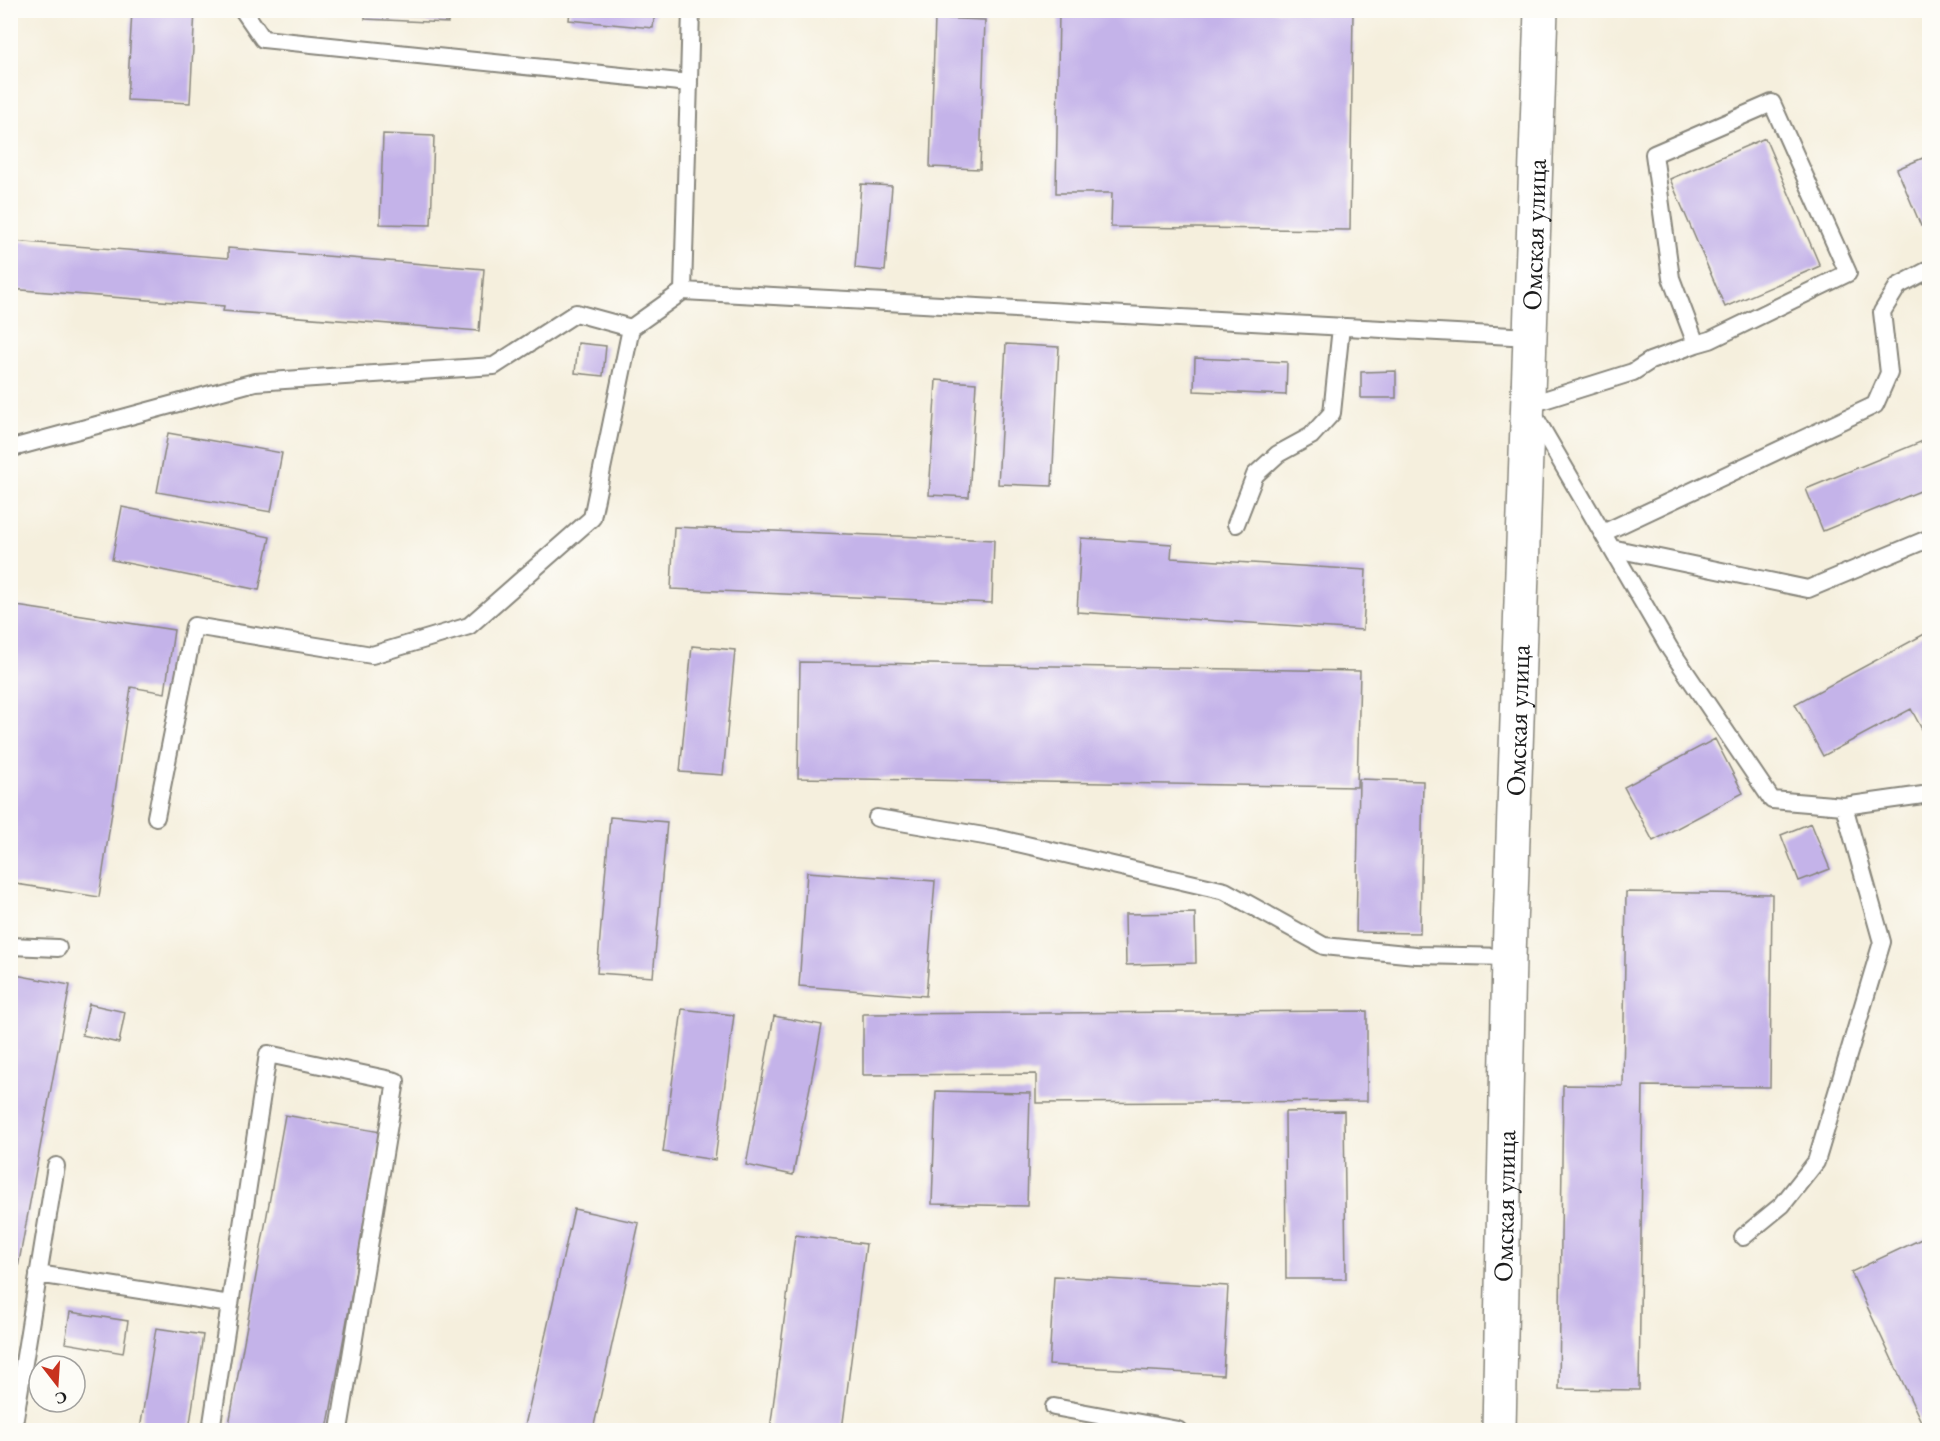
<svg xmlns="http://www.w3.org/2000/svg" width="1940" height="1441" font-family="'EB Garamond',serif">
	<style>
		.building { fill: #c4b3e9 }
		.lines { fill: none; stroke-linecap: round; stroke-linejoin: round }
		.service-casing { stroke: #88867c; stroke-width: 20 }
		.primary-casing { stroke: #88867c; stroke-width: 36 }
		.service { stroke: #fff; stroke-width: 16 }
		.primary { stroke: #fff; stroke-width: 33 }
		.labels { text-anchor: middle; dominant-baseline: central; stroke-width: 4.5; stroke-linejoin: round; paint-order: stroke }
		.street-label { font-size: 27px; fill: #1c1c1c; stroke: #fdfcf7 }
	</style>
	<rect width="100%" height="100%" fill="#fdfcf7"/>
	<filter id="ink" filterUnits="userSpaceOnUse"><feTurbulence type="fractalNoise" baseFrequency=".0167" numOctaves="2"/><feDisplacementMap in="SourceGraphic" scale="12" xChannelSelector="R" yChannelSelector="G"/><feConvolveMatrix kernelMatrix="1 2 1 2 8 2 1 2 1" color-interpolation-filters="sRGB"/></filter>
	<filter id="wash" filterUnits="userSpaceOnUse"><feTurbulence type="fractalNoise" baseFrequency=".008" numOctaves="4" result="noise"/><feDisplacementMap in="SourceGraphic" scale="24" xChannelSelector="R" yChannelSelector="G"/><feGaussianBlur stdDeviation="1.35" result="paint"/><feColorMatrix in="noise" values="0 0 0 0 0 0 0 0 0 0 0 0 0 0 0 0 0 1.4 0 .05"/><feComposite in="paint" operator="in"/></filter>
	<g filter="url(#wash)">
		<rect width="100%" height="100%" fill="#f5efdd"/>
		<g id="blocks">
			<path class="building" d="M132 10H195L190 103 127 100Z
				M365 10H448V23L365 19Z
				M570 10H655L653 28 569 20Z
				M1059 10 1353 11 1350 230 1111 227 1112 193H1056Z
				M935 18 985 20 980 169 930 167Z
				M383 134 434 136 431 225 380 224Z
				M1765 138 1820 266 1725 307 1670 179Z
				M1930 155V223L1921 226 1897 169Z
				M861 184 892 186 885 271 855 268Z
				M12 241 228 258V248L484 269 479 331 223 311 224 306 10 289Z
				M578 343 606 346 603 376 575 373Z
				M1006 344 1059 347 1052 486 998 484Z
				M1195 358 1287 362 1286 395 1194 391Z
				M1396 371V398H1361V372Z
				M936 380 976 383 969 497 929 495Z
				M168 433 282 453 271 512 157 492Z
				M1930 438V487L1823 531 1806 489Z
				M122 507 270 537 259 590 112 560Z
				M674 527 994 540 992 603 671 589Z
				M1081 538 1172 544 1171 558 1366 570 1363 630 1077 612Z
				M10 605 174 630 165 693 131 687 99 897 10 883Z
				M1930 631V727L1923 731 1911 709 1823 756 1795 704Z
				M692 646 735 650 723 775 680 772Z
				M800 662 1360 671 1357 787 798 778Z
				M1715 739 1743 793 1653 841 1624 787Z
				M1359 779 1423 781 1420 933 1356 932Z
				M610 817 667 822 653 977 597 973Z
				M1811 823 1830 869 1799 881 1781 835Z
				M807 872 935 881 926 996 799 986Z
				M1626 892 1772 894 1770 1087 1643 1086 1639 1390 1559 1389 1563 1085 1623 1086Z
				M1195 913 1196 963 1126 965 1125 914Z
				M10 974 70 985 12 1300H10Z
				M89 1004 125 1012 119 1043 82 1035Z
				M682 1009 734 1015 715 1160 663 1152Z
				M1367 1011V1101L1036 1103V1074L863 1075V1014Z
				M774 1016 822 1025 793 1175 746 1165Z
				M936 1091 1030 1093 1027 1206 932 1204Z
				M1344 1111 1346 1279H1286L1285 1112Z
				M285 1115 381 1132 327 1430H228Z
				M574 1209 639 1223 593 1430H524Z
				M795 1235 866 1244 842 1430H770Z
				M1930 1235V1430H1925L1851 1272Z
				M1054 1276 1228 1286 1223 1375 1049 1365Z
				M70 1312 128 1321 123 1353 65 1343Z
				M156 1328 203 1335 189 1430H140Z"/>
		</g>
	</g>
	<g filter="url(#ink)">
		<use href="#blocks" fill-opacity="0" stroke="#88867c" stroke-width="1.5"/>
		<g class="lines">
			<defs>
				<path id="service" d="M243 10 263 39 689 83
					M683 291 691 10
					M1696 344 1710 340 1848 273 1772 103 1654 154 1671 278 1696 344 1650 361 1633 372 1528 405 1670 649 1772 800 1844 806 1930 794
					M16 447 255 382 494 366 576 313 631 328
					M1236 524 1255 475 1278 454 1311 436 1332 413 1341 327
					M1603 533 1875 405 1889 373 1882 312 1898 286 1930 269
					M1611 548 1808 589 1930 538
					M156 817 194 626 372 655 469 626 592 518 631 328 683 291 1530 337
					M877 818 996 838 1225 891 1324 946 1416 955 1509 957
					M10 946 58 948
					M1743 1237 1782 1205 1816 1162 1882 942 1844 806
					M38 1274 230 1304
					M1054 1407 1178 1430
					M13 1430 56 1166
					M211 1430 268 1054 396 1081 339 1430"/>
				<g id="primary">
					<path id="s1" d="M1499 1430 1509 957 1541 10"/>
				</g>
			</defs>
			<use href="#service" class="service-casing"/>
			<use href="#primary" class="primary-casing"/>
			<use href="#service" class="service"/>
			<use href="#primary" class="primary"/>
		</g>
	</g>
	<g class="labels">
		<g class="street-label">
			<text stroke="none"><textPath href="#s1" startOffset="1196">Омская улица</textPath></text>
			<text stroke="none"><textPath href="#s1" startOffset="710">Омская улица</textPath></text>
			<text stroke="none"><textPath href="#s1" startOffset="224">Омская улица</textPath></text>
		</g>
	</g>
	<rect width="1940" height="1441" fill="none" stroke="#fdfcf7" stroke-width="36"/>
	<g transform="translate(57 1384) rotate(163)"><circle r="28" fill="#fdfcf7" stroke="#a3a29f" stroke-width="1.5"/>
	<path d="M0-4.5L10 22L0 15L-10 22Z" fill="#c8321e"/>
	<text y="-9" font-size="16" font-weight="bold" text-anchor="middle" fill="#1c1c1c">С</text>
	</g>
</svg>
